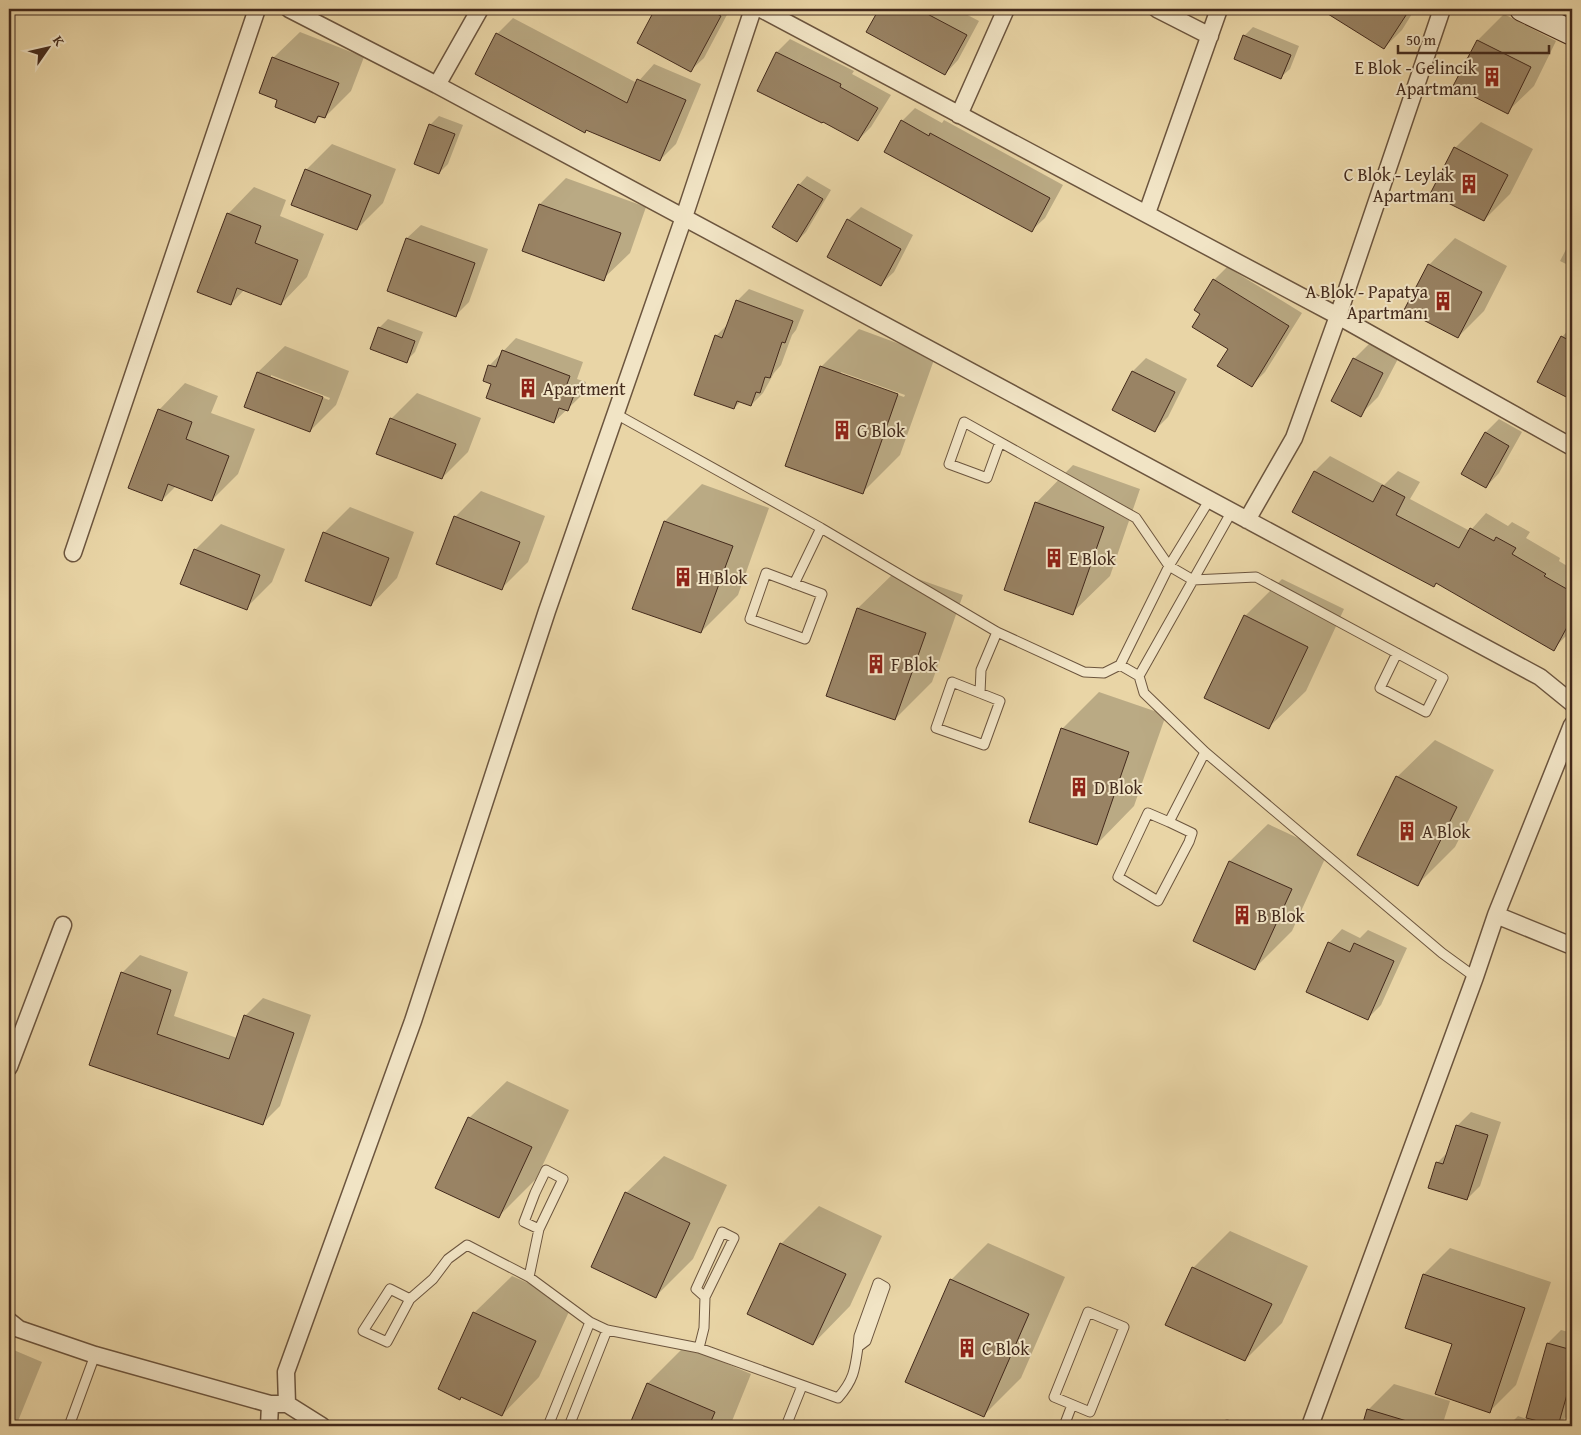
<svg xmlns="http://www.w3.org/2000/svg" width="1581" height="1435" font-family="'Gentium Book Plus',serif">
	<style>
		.shadow { fill: #0003; fill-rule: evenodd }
		.building { fill: #998364; stroke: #432a1c }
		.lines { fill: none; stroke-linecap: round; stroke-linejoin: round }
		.lane-casing { stroke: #6c553e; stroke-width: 11 }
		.street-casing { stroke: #6c553e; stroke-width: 19 }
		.secondary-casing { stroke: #432a1c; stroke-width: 26 }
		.lane { stroke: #f1e4c5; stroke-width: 9 }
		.street { stroke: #f1e4c5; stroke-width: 16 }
		.secondary { stroke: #f1e4c5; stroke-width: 24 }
		.labels { text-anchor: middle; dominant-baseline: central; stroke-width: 4; stroke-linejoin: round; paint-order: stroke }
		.poi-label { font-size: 18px; fill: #432a1c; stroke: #f1e4c5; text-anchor: start }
	</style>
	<rect width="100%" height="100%" fill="#e9d5a6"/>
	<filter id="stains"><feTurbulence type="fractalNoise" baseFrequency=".004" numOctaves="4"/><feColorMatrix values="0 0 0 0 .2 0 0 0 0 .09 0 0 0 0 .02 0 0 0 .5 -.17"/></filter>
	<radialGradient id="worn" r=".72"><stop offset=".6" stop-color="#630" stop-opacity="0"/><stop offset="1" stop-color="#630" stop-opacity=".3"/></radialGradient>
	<path class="shadow" d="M573 9H589L583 14Z
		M657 9H730L704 58 690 71 639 42Z
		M881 9H956L979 21 958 60 945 74 868 32Z
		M1326 9H1415L1402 30 1384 48 1325 10Z
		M1504 14 1556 41 1534 86 1507 112 1478 40Z
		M513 18 637 83 654 64 701 84 676 144 660 160 587 129 497 34Z
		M1253 27 1299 46 1290 69 1281 77 1244 36Z
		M300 32 364 57 351 91 325 117 321 115 315 122 279 99 273 58Z
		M790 39 854 71 852 74 891 95 871 127 858 140 823 120 759 90 777 52Z
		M915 108 942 123 944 120 1063 185 1045 218 1031 231 902 121Z
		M439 116 463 125 448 164 439 173 430 125Z
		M1481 122 1533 149 1510 194 1484 220 1455 148Z
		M332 144 396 169 383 203 357 229 306 170Z
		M807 176 831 190 806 232 797 241 799 185Z
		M566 178 646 207 630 253 603 279 523 251 540 204Z
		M254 187 286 200 280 216 324 234 307 277 281 304 244 290 231 304 228 214Z
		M861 207 913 235 894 272 880 285 848 220Z
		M421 225 488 249 469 302 456 315 407 238Z
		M1455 238 1507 266 1484 311 1458 337 1429 265Z
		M1572 238V267L1560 261Z
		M1227 267 1302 313 1265 372 1252 385 1230 348 1202 314 1214 280Z
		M749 289 804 310 796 330 792 335 781 365 774 373 763 393 751 405 741 401 734 408 716 336 728 324 737 301Z
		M388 319 423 332 415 352 406 361 379 328Z
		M1572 326V399L1539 382 1562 337Z
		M859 329 935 357 900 455 863 492 821 367ZM841 372 905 395 904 397 841 375Z
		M516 338 583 362 577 379 586 382 581 396 554 422 492 383 484 380 490 365Z
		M1372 341 1400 355 1378 397 1360 415 1354 359Z
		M285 346 349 371 336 405 310 431 245 406 258 372ZM271 375 330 398 329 400 271 378Z
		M1146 358 1187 379 1168 417 1154 431 1133 371Z
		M185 383 218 396 211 413 255 429 238 474 212 500 176 486 162 500 159 410Z
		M417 393 481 418 468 452 442 478 391 419Z
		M1499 419 1522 432 1499 473 1486 487V432Z
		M1330 456 1384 485 1398 471 1420 482 1410 499 1470 531 1486 513 1508 526 1512 522 1530 532 1526 538 1560 558 1559 561 1572 569V628L1568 634 1553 649 1437 582 1433 586 1294 512 1315 471Z
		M1073 465 1140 489 1110 576 1072 613 1036 503Z
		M702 484 769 508 738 595 701 632 665 521Z
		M481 491 545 516 528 562 502 588 455 517Z
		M350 507 414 532 397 578 371 605 324 533Z
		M221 524 285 549 272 582 246 608 195 550Z
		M896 571 963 595 932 682 895 719 828 695 858 608Z
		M1282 579 1344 609 1306 691 1268 728 1245 616Z
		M1099 692 1166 715 1134 806 1097 844 1062 729Z
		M1435 740 1494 770 1455 847 1418 884 1397 777Z
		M1268 824 1328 852 1292 931 1255 968 1194 941 1230 861Z
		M1342 929 1360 938 1368 930 1407 948 1381 1005 1368 1018 1329 943Z
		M140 955 188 972 174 1016 237 1038 245 1016 263 998 311 1015 280 1106 262 1124 91 1064 122 973Z
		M507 1081 569 1110 536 1179 499 1216 469 1118Z
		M1471 1112 1501 1122 1480 1186 1467 1199 1437 1163 1449 1151 1457 1126Z
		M664 1156 727 1185 693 1259 656 1296 626 1193Z
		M819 1206 882 1236 850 1306 813 1344 749 1314 781 1244Z
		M1230 1231 1308 1266 1282 1323 1245 1360 1193 1268Z
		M988 1243 1065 1277 1021 1378 984 1415 951 1280Z
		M1450 1248 1551 1282 1516 1385 1490 1411 1453 1343 1424 1274Z
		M512 1276 573 1303 539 1377 502 1415 462 1396 460 1398 474 1313Z
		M1561 1330 1572 1333V1408L1571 1412 1557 1426 1527 1417 1548 1343Z
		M685 1346 751 1374 730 1426H630L648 1383Z
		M9 1348 42 1362 16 1426H9Z
		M1394 1384 1450 1401 1442 1426H1363L1368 1410Z
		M1518 1416 1548 1426H1508Z"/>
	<path class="building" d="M655 9H708L721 16 691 72 637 43Z
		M879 9H918L967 35 945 75 866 32Z
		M1320 9H1410L1384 49Z
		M496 33 627 103 637 79 686 100 660 161 586 130 585 133 475 74Z
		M1243 35 1291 55 1281 79 1234 59Z
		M1477 40 1531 67 1508 114 1453 86Z
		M776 52 841 84 840 87 878 108 858 141 823 122 822 123 757 91Z
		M272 57 339 83 325 118 318 116 315 123 275 107 277 100 259 93Z
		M901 120 929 136 930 133 1050 198 1032 232 884 152Z
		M429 124 455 134 439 174 414 164Z
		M1454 147 1508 175 1484 221 1430 194Z
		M305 169 371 195 357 230 291 205Z
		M798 184 823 199 797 242 772 227Z
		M539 204 621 233 604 281 522 251Z
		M227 213 261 226 255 243 298 260 281 305 237 288 231 305 197 292Z
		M847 219 901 249 881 286 827 257Z
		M406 238 475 263 456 317 387 291Z
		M1428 264 1482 292 1458 338 1404 310Z
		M1213 279 1289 326 1252 387 1217 366 1228 349 1192 327 1200 314 1194 310Z
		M736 300 793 321 785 343 782 342 770 378 765 377 760 393 756 392 751 406 737 401 734 409 694 395 715 335 722 338Z
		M378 327 415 341 407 363 370 349Z
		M1561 336 1572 342V400L1537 382Z
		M502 350 570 376 564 392 574 395 568 411 559 408 554 423 486 398 491 384 483 381 488 365 496 367Z
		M1353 358 1383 373 1361 417 1331 401Z
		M820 366 898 394 863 494 785 466Z
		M1132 371 1175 392 1155 432 1112 410Z
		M257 372 323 397 310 432 244 407Z
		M158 409 192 422 186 439 229 456 212 501 168 484 162 501 128 488Z
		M390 418 456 444 442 479 376 454Z
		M1485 432 1509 446 1486 488 1461 474Z
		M1314 471 1373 502 1382 485 1405 497 1396 515 1459 548 1470 528 1494 541 1496 537 1516 548 1512 554 1546 574 1544 576 1572 592V618L1554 651 1436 583 1434 587 1292 512Z
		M1035 502 1104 527 1073 615 1004 590Z
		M454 516 520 542 502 590 436 564Z
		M664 521 733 546 701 633 632 609Z
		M323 532 389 558 371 606 305 581Z
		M194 549 260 575 247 610 180 584Z
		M857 608 926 633 895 720 826 696Z
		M1244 615 1308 647 1269 729 1204 698Z
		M1061 728 1129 752 1097 845 1029 822Z
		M1396 776 1457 807 1418 886 1357 855Z
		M1229 861 1292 889 1255 970 1193 941Z
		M1328 942 1350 952 1354 943 1394 961 1368 1020 1306 992Z
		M121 972 171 990 157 1034 229 1059 244 1015 294 1033 263 1125 89 1065Z
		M468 1117 532 1147 499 1218 435 1188Z
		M1456 1125 1488 1135 1467 1200 1428 1188 1436 1162 1443 1164Z
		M625 1192 690 1223 656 1298 591 1267Z
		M780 1243 846 1274 813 1345 747 1314Z
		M1192 1267 1272 1304 1245 1361 1165 1325Z
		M1423 1274 1525 1308 1490 1413 1435 1394 1452 1344 1405 1328Z
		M950 1279 1029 1314 984 1417 905 1382Z
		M473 1312 536 1341 502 1416 461 1397 460 1400 438 1389Z
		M1547 1343 1572 1350V1377L1558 1426 1526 1418Z
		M647 1383 715 1412 709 1426H629Z
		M1367 1409 1410 1422 1409 1426H1362Z"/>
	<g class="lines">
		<defs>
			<path id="lane" d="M616 414 821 528 997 632 1084 672 1104 673 1120 665 1139 676 1144 693 1205 752 1442 953 1475 977
				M1000 442 987 478 949 464 964 422 1136 518 1169 566 1193 580 1256 577 1443 678 1426 712 1380 688 1397 653
				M766 573 822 594 805 639 750 619Z
				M794 584 821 528
				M1120 665 1169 566 1210 499
				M1139 676 1232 511
				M952 682 1000 701 984 745 936 728Z
				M980 693 981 670 997 632
				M1169 822 1148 813 1118 877 1158 901 1189 842 1192 833 1169 822 1205 752
				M529 1277 539 1229 563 1179 546 1170 535 1193 524 1222 539 1229
				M410 1299 387 1342 363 1331 390 1289 410 1299 433 1279 448 1259 467 1245 529 1277 590 1322 607 1330 699 1348 838 1398C854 1380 855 1369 858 1347L866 1341 885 1287 878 1283 859 1336 858 1347
				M1088 1312 1124 1327 1090 1412 1054 1397Z
				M699 1348 704 1328 705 1297 734 1238 722 1232 696 1289 705 1297
				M69 1426 95 1355
				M548 1426 590 1322
				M569 1426 607 1330
				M786 1426 802 1386
				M1064 1426 1072 1405
				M1227 1426V1425L1231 1426"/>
			<path id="street" d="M289 9 437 85 480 9
				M761 9 1338 316 1572 447
				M1157 9 1210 36
				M437 85 1540 677 1572 703
				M959 115 1006 9
				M1147 213 1219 9
				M1247 520 1294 438 1338 316 1442 9
				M73 553 257 9
				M1496 915 1572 946
				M9 1067 63 925
				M9 1321 19 1329 95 1355 270 1404H287L322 1426
				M287 1404 286 1372 413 1021 547 611 684 217 753 9
				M269 1426 270 1404
				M1310 1426 1475 977 1496 915 1572 725"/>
			<path id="secondary" d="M1522 9 1572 33"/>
		</defs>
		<use href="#lane" class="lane-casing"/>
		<use href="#street" class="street-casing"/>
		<use href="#secondary" class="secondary-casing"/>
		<use href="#lane" class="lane"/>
		<use href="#street" class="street"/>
		<use href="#secondary" class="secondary"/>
	</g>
	<defs>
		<symbol id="building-bare" viewBox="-9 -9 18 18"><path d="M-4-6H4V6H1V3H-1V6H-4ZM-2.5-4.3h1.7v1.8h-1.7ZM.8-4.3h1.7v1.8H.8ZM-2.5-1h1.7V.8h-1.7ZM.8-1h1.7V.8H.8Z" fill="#8f2418" stroke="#f1e4c5" stroke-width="2.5" paint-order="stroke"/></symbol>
	</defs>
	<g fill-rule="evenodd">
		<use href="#building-bare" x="1478" y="63" width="28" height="28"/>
		<use href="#building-bare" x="1455" y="170" width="28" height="28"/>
		<use href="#building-bare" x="1429" y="287" width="28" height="28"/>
		<use href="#building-bare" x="514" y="374" width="28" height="28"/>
		<use href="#building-bare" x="828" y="416" width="28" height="28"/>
		<use href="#building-bare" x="1040" y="544" width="28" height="28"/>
		<use href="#building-bare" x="669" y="563" width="28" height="28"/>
		<use href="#building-bare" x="862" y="650" width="28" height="28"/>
		<use href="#building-bare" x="1065" y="773" width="28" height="28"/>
		<use href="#building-bare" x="1393" y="817" width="28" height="28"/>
		<use href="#building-bare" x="1228" y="901" width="28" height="28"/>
		<use href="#building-bare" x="953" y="1334" width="28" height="28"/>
	</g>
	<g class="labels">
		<g class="poi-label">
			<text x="1477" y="67" text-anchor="end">E Blok - Gelincik<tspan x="1477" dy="21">Apartmanı</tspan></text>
			<text x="1454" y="174" text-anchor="end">C Blok - Leylak<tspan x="1454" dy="21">Apartmanı</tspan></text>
			<text x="1428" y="291" text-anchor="end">A Blok - Papatya<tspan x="1428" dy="21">Apartmanı</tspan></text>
			<text x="543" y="388">Apartment</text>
			<text x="857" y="430">G Blok</text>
			<text x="1069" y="558">E Blok</text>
			<text x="698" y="577">H Blok</text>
			<text x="891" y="664">F Blok</text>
			<text x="1094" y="787">D Blok</text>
			<text x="1422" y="831">A Blok</text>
			<text x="1257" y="915">B Blok</text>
			<text x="982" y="1348">C Blok</text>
		</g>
	</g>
	<rect width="1581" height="1435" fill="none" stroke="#e9d5a6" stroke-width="30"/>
	<rect x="10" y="10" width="1561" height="1415" fill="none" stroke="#432a1c" stroke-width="2.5"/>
	<rect x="15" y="15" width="1551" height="1405" fill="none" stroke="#432a1c"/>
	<g transform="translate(48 48) rotate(56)" stroke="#f1e4c5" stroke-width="4" paint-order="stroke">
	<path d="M0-4L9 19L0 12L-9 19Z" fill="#432a1c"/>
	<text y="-8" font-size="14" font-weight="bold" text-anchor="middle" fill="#432a1c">K</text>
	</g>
	<path d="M1398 45v8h151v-8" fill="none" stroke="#432a1c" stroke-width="2.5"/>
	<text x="1406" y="45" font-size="15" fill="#432a1c" stroke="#f1e4c5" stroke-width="4" paint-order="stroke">50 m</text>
	<rect width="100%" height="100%" filter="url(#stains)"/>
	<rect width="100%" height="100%" fill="url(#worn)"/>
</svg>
